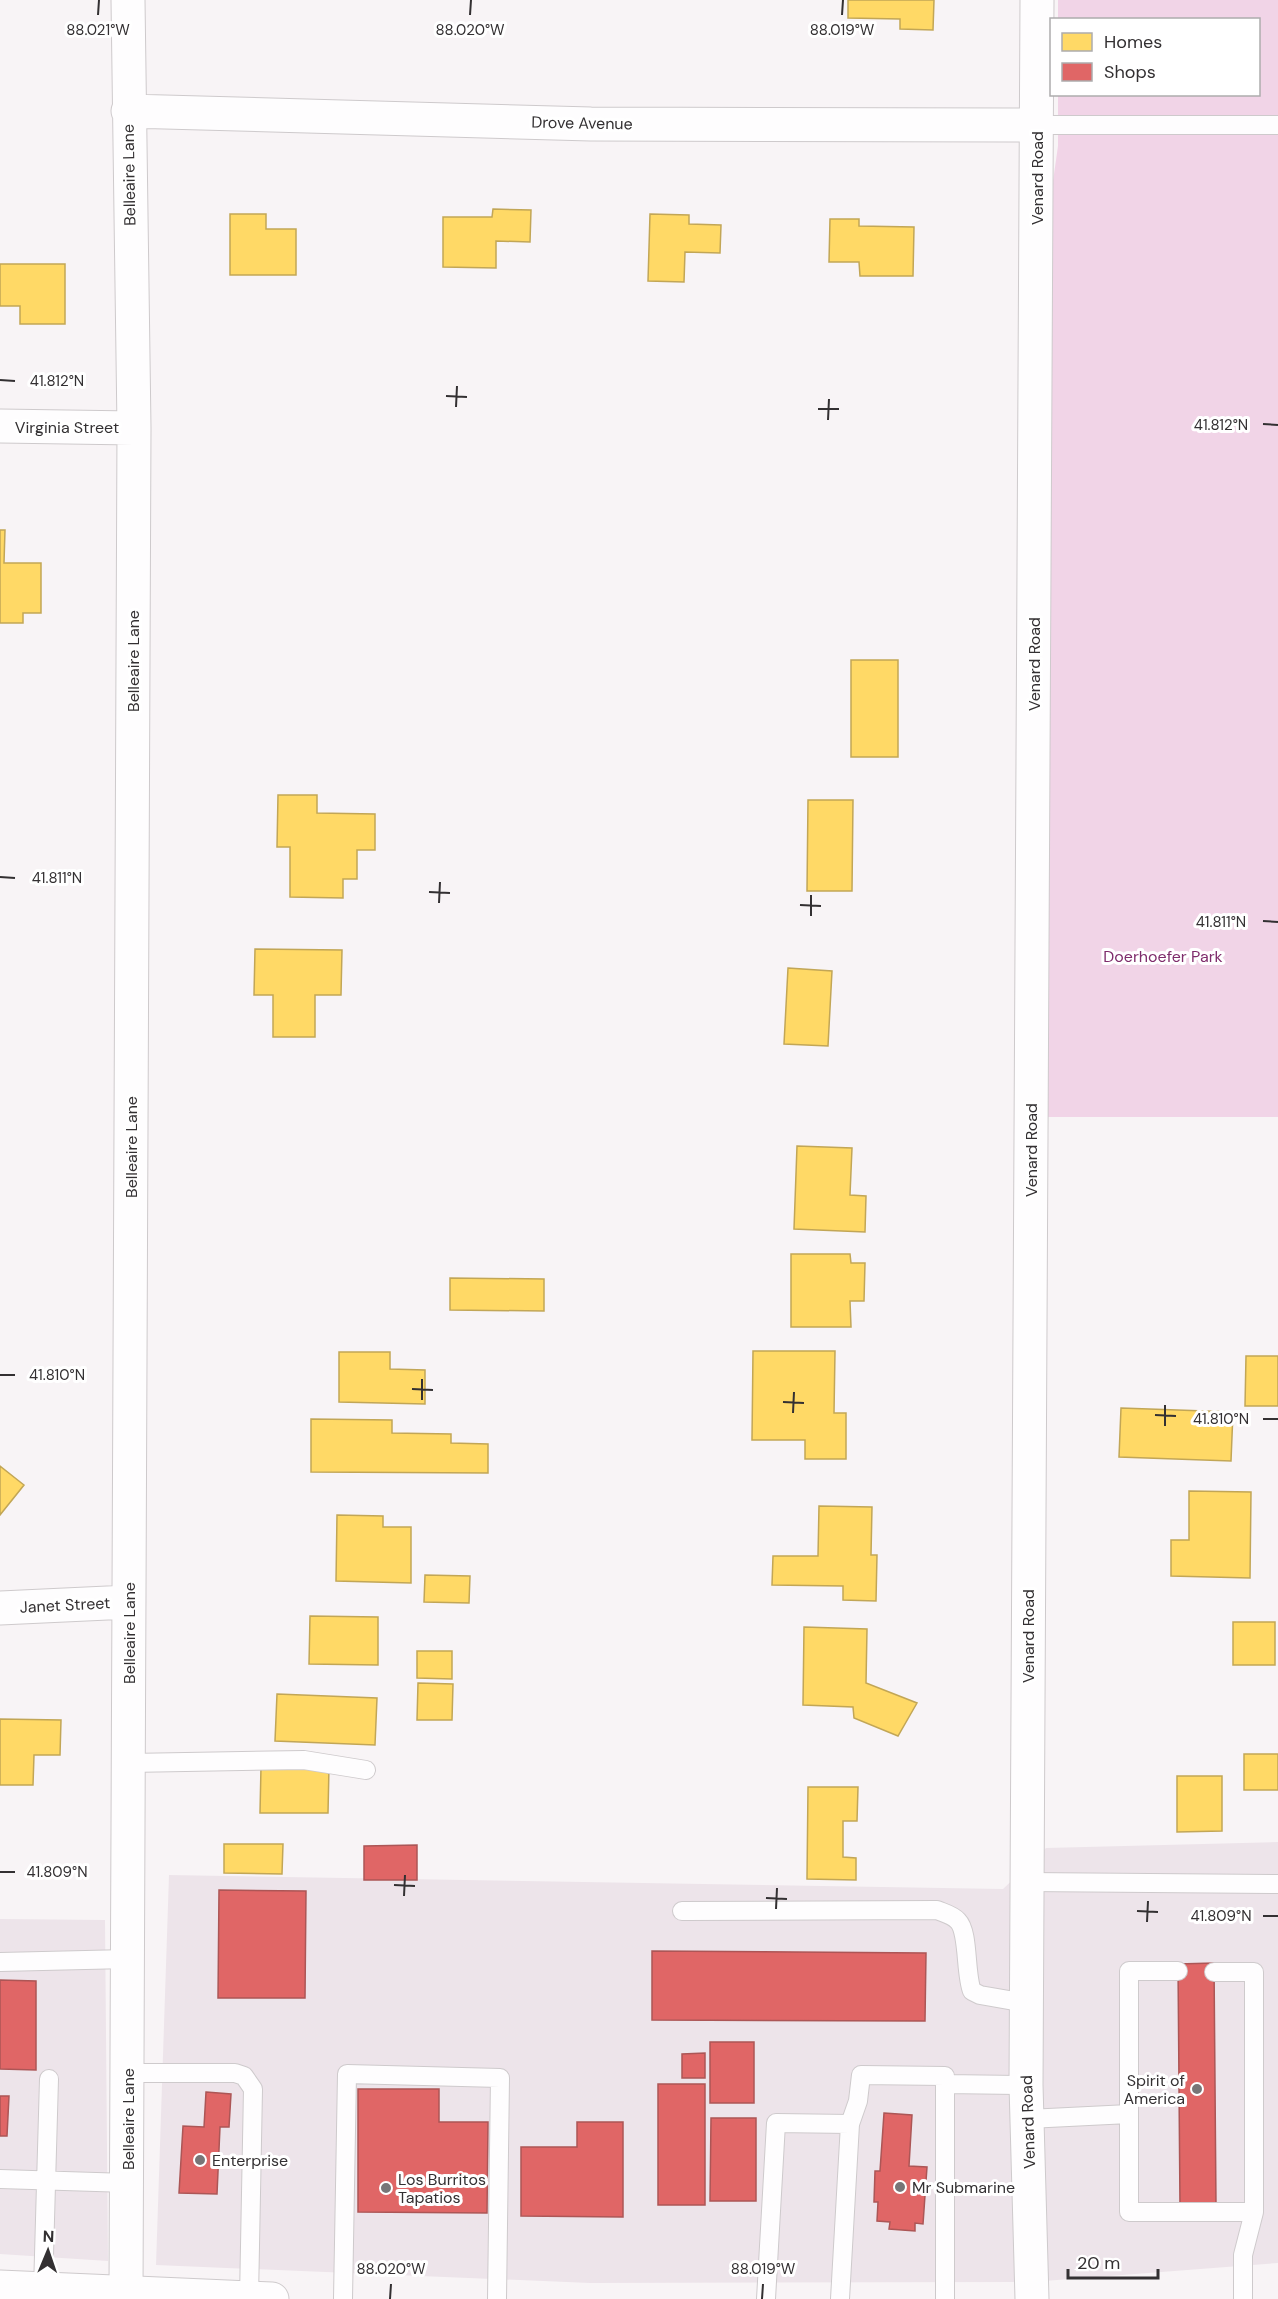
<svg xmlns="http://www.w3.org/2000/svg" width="1278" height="2299" font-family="'DM Sans',sans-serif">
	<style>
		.built { fill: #ede4ea }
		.green { fill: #f1d4e7 }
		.homes { fill: #ffd966; stroke: #c2a656; stroke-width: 1.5 }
		.shops { fill: #e06666; stroke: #ac5656; stroke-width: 1.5 }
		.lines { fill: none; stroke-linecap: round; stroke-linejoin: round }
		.lane-casing { stroke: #cecacc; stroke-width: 20 }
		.street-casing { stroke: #cecacc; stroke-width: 35 }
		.primary-casing { stroke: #cecacc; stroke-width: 35 }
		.lane { stroke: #fefdfe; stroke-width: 18 }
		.street { stroke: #fefdfe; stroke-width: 33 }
		.primary { stroke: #fefdfe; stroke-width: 33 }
		.ticks { fill: none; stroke: #333032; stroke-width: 2 }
		.poi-dot { fill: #787577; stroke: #fff; stroke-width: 2 }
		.labels { text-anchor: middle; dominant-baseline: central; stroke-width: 6; stroke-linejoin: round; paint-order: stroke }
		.street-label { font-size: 16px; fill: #333032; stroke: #fff }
		.park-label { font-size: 16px; fill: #7e2b6b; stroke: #fff }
		.poi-label { font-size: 16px; fill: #333032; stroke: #fff; text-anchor: start }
		.ticks-label { font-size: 15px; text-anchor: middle; fill: #333032; stroke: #fff; stroke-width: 6; stroke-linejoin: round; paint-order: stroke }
	</style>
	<rect width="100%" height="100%" fill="#f8f4f6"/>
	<path class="built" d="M1278 1842V2263L1031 2282 590 2283 156 2265 169 1875 1003 1889 1046 1848Z
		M0 1919 105 1920 108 2261 0 2254Z"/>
	<path class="green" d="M1058 0H1278V1117H1047L1052 188 1058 146V95L1258 94V20L1058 19Z"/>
	<path class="homes" d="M848 0H934L933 30 900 29V19L848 18Z
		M493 209 531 210 530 242 496 241V268L443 267V217H492Z
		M230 214H266V229H296V275H230Z
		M650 214 689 215V224L721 225 720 253 685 252 684 282 648 281Z
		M830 219H859V226L914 227 913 276H860L859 262H829Z
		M0 264H65V324H20V306H0Z
		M0 530H5L4 563H41V613H23V623H0Z
		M851 660H898V757H851Z
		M278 795H317V813L375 814V850H357V879H343V898L290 897V847H277Z
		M808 800H853L852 891H807Z
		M255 949 342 950 341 995H315V1037H273V995H254Z
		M788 968 832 971 828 1046 784 1044Z
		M797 1146 852 1148 850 1195 866 1196 865 1232 794 1229Z
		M791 1254H850L851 1263H865L864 1301H850L851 1327H791Z
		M450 1278 544 1279V1311L450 1310Z
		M753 1351H835L834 1413H846V1459H805V1440H752Z
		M339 1352H390V1369L425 1370V1404L339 1402Z
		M1246 1356H1278V1406H1245Z
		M1121 1408 1233 1412 1231 1461 1119 1457Z
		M311 1419 392 1420V1433L451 1434V1443L488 1444V1473L311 1472Z
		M0 1466 24 1485 0 1515Z
		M1189 1491 1251 1492 1250 1578 1171 1576V1540H1189Z
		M819 1506 872 1507 871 1555H877L876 1601 843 1600V1586L772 1585 773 1556H818Z
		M337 1515 383 1516V1527H411V1583L336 1581Z
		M425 1575 470 1576 469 1603 424 1602Z
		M310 1616 378 1617V1665L309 1664Z
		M1233 1622H1275V1665H1233Z
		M804 1627 867 1629 866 1683 917 1703 898 1736 854 1718 853 1707 803 1705Z
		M417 1651H452V1679L417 1678Z
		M418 1683 453 1684 452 1720H417Z
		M277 1694 377 1698 375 1745 275 1741Z
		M0 1719 61 1720 60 1755H34L33 1785H0Z
		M1244 1754H1278V1790H1244Z
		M261 1767H329L328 1813H260Z
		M1177 1776H1222V1831L1177 1832Z
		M808 1787H858L857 1821H843V1857L856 1858V1880L807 1879Z
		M224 1844H283L282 1874 224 1873Z"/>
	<path class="shops" d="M417 1845V1880H364V1846Z
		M219 1890 306 1891 305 1998H218Z
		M652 1951 926 1953 925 2021 652 2020Z
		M1214 1963 1216 2205 1180 2206 1178 1964Z
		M0 1980 36 1981V2070L0 2069Z
		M710 2042H754V2103H710Z
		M705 2053V2078H682V2054Z
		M658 2084H705V2205H658Z
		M358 2089H439V2122H488L487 2213 358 2212Z
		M206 2092 231 2094 229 2127H220L217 2194 179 2193 183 2126 204 2127Z
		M0 2096H9L7 2136H0Z
		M884 2113 912 2115 909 2166 927 2167 923 2224 915 2223V2231L889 2229 890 2222 877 2221 878 2202H874L875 2171H880Z
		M711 2118H756V2201H710Z
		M577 2122H623V2217L521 2216V2147H577Z"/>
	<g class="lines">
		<defs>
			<path id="lane" d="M1037 125H1278
				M129 1763 304 1760 366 1770
				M1027 1882 1278 1884
				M682 1911 937 1910C944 1913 953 1915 958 1921 969 1932 965 1974 972 1991L980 1995 1026 2003
				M0 1962 128 1959
				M1178 1971H1129V2212H1254
				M1214 1972H1254V2212L1243 2255V2299
				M127 2073H235L244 2076 253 2089 249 2298
				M945 2084 1026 2085
				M1028 2119 1129 2114
				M0 2179 128 2183
				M43 2290 49 2079
				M343 2299 347 2074 500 2078 497 2299
				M766 2299 776 2123 850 2124
				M840 2299 850 2124 858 2101 861 2075 945 2076V2299"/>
			<path id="street" d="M128 111 591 124 1037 125
				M0 426 134 428
				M0 1608 129 1602
				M126 2293 134 428 128 0
				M1032 2299 1026 2085 1037 0"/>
			<path id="primary" d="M0 2287 272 2299"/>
		</defs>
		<use href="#lane" class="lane-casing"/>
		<use href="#street" class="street-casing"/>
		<use href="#primary" class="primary-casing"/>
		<use href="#lane" class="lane"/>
		<use href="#street" class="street"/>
		<use href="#primary" class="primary"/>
	</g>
	<path class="ticks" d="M98 15 99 0M470 15 471 0M842 15 843 0M0 380 15 381M446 396 467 397M456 407 457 386M818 409H839M828 420 829 399M1263 424 1278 425M0 877 15 878M429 892 450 893M439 903 440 882M800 905 821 906M811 916V895M1263 921 1278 922M0 1375H15M412 1389 433 1390M422 1400V1379M783 1402 804 1403M793 1413 794 1392M1155 1415 1176 1416M1263 1419H1278M1165 1426V1405M0 1872H15M394 1885 415 1886M404 1896 405 1875M766 1898 787 1899M776 1909 777 1888M1137 1911 1158 1912M1263 1916H1278M1147 1922 1148 1901M390 2299 391 2284M762 2299 763 2284"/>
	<g class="poi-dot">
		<circle cx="1197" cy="2089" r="6"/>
		<circle cx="200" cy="2160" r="6"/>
		<circle cx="900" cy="2187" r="6"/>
		<circle cx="386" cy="2188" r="6"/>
	</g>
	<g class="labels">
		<g class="street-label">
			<text transform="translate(582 123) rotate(1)">Drove Avenue</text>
			<text transform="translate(129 175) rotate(-91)">Belleaire Lane</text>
			<text transform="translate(1037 178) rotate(-90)">Venard Road</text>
			<text x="67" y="427">Virginia Street</text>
			<text transform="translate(133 661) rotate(-90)">Belleaire Lane</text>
			<text transform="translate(1034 664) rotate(-90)">Venard Road</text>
			<text transform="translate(131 1147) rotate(-90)">Belleaire Lane</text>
			<text transform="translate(1031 1150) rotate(-90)">Venard Road</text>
			<text transform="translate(65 1605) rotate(-3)">Janet Street</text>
			<text transform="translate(129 1633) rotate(-90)">Belleaire Lane</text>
			<text transform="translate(1028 1636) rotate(-90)">Venard Road</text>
			<text transform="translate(128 2119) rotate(-90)">Belleaire Lane</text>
			<text transform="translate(1028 2122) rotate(-92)">Venard Road</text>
		</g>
		<g class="park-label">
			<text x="1163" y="956">Doerhoefer Park</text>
		</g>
		<g class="poi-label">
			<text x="1185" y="2080" text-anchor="end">Spirit of<tspan x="1185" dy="18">America</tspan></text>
			<text x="212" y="2160">Enterprise</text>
			<text x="398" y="2179">Los Burritos<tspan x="398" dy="18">Tapatios</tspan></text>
			<text x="912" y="2187">Mr Submarine</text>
		</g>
	</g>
	<g class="ticks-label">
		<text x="98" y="35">88.021°W</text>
		<text x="470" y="35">88.020°W</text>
		<text x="842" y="35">88.019°W</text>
		<text x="57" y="386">41.812°N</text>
		<text x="1221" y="430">41.812°N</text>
		<text x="57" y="883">41.811°N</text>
		<text x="1221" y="927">41.811°N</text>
		<text x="57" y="1380">41.810°N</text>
		<text x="1221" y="1424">41.810°N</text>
		<text x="57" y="1877">41.809°N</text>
		<text x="1221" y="1921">41.809°N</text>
		<text x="391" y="2274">88.020°W</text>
		<text x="763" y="2274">88.019°W</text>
	</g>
	<rect x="1050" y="18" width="210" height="78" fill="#ffffff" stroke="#adacad" stroke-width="1.5"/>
	<rect x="1062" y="33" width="30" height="18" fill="#ffd966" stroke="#adacad" stroke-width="1.5"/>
	<text x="1104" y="48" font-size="18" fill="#333032">Homes</text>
	<rect x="1062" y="63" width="30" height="18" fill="#e06666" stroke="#adacad" stroke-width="1.5"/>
	<text x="1104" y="78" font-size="18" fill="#333032">Shops</text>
	<g transform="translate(48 2251) rotate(2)" stroke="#ffffff" stroke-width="4.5" paint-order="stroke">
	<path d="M0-4.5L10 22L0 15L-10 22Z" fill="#333032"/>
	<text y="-9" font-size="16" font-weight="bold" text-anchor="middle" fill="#333032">N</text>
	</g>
	<path d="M1068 2269v9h90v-9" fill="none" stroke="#333032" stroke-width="3"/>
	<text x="1077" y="2269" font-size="18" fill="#333032" stroke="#ffffff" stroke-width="4.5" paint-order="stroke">20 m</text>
</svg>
